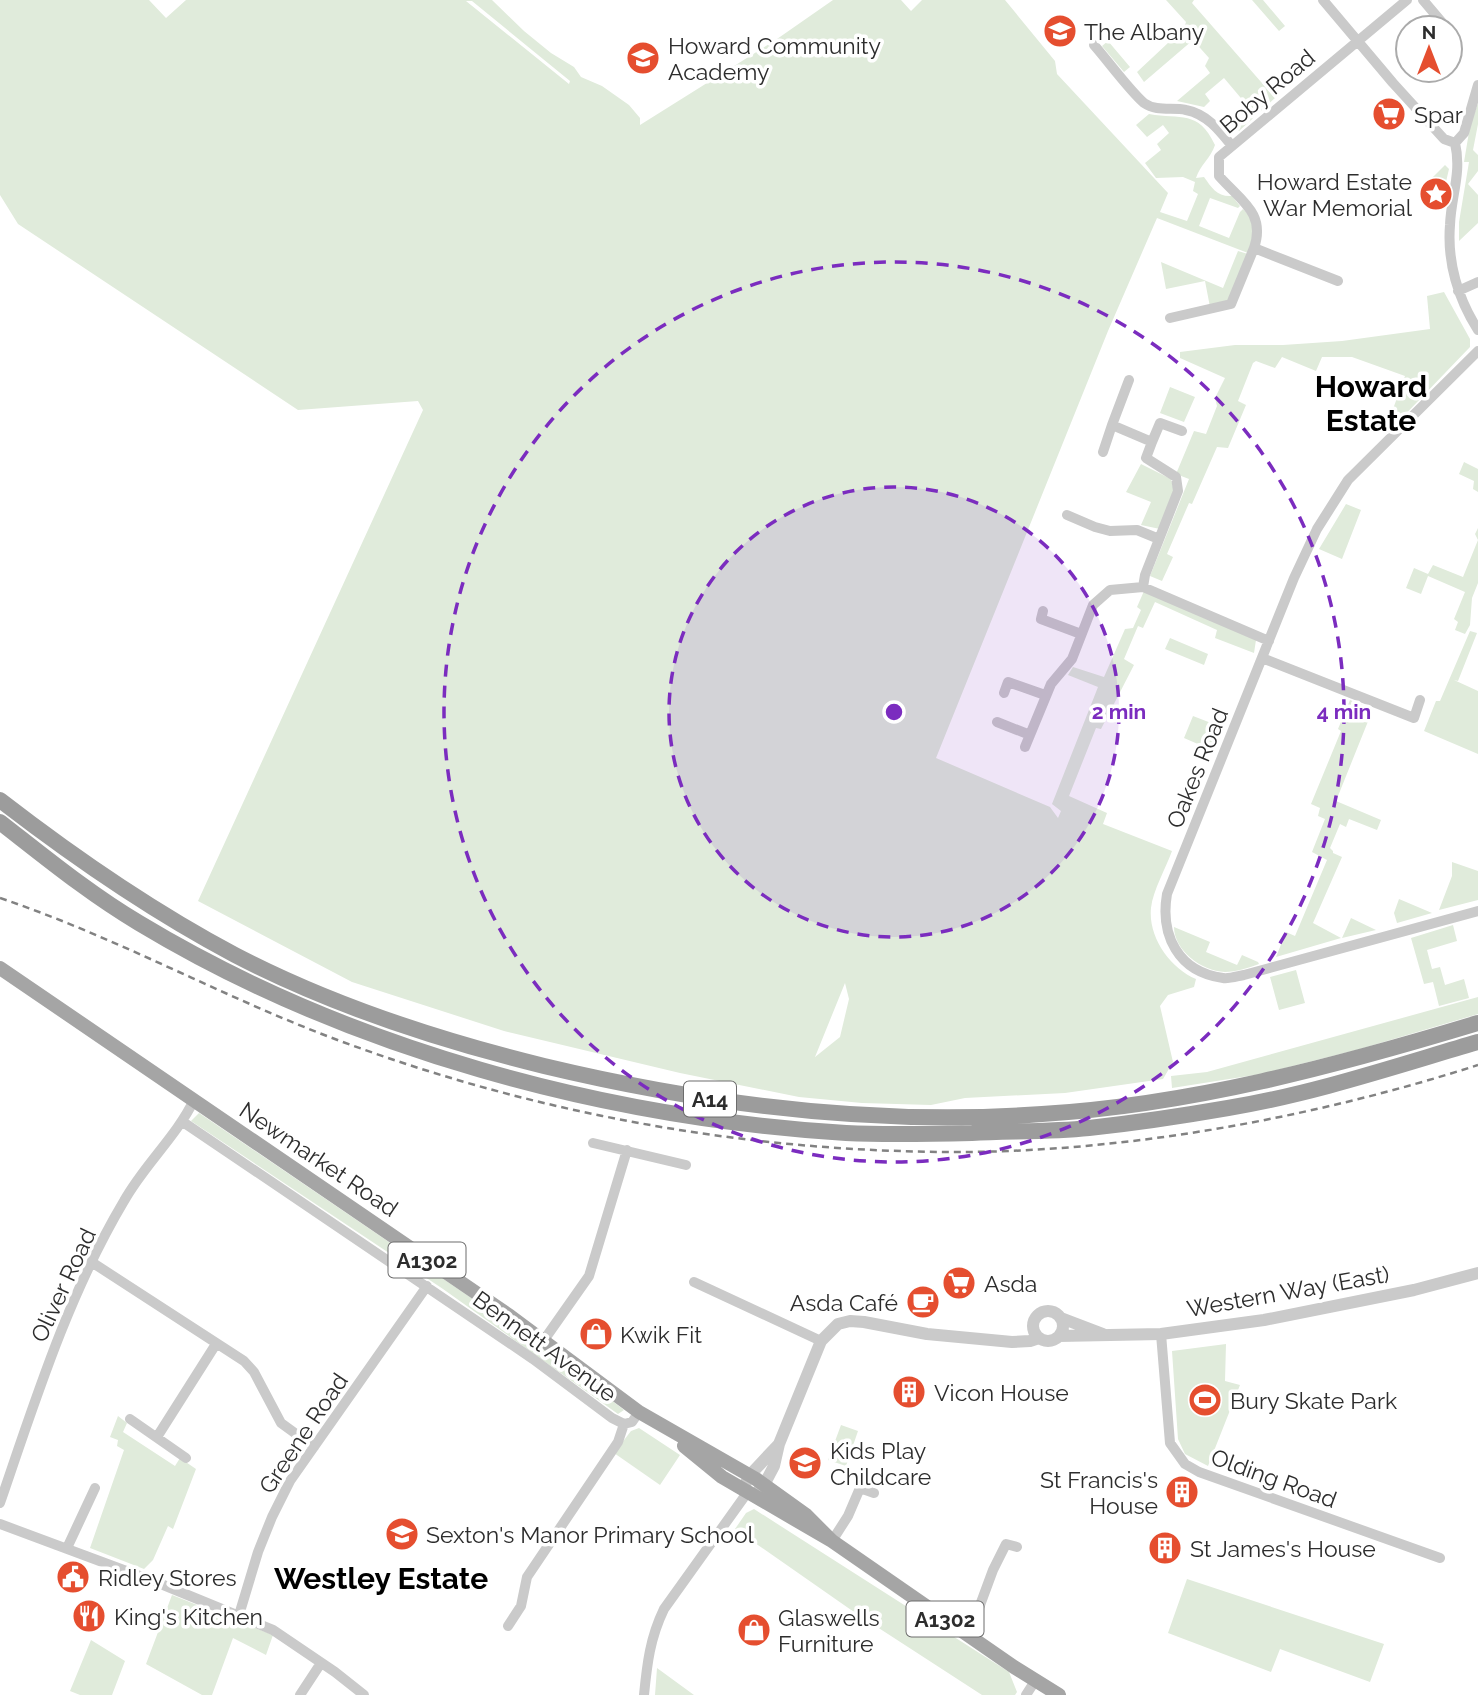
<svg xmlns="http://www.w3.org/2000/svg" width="1478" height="1695" font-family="Raleway,sans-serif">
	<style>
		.green { fill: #e0ebdb; fill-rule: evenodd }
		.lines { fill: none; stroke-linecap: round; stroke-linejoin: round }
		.minor { stroke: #cacaca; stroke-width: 10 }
		.tertiary { stroke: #cacaca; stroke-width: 12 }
		.primary { stroke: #a5a5a5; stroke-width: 14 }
		.trunk { stroke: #9c9c9c; stroke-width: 16 }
		.rail { stroke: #828282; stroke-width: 2.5; stroke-dasharray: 7 5; stroke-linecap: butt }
		.ring { fill: none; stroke: #7b2cbf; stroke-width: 3.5; stroke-dasharray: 12 9 }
		.labels { text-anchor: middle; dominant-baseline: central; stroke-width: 7; stroke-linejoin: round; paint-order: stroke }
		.shield { fill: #fff; stroke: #6c6c6c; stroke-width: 2 }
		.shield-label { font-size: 21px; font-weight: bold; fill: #2d2d2d }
		.poi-label { font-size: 23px; fill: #2d2d2d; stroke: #fff; text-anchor: start }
		.street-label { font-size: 23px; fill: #2d2d2d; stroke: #fff }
		.district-label { font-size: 30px; font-weight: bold; fill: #000; stroke: #fff }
		.centre { fill: #7b2cbf; stroke: #fff; stroke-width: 3.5 }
		.ring-label { font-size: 21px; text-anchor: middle; font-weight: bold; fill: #7b2cbf; stroke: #fff; stroke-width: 7; stroke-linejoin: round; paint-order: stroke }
	</style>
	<rect width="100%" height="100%" fill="#fff"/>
	<path class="green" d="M0 0H149L166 18 186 0H492L524 31 551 53 574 67 581 77 602 86 629 105 640 118V125L777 39 833 0H901L911 11 922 0H1005L1055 61 1057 74 1168 193 1160 212 1187 221 1198 194 1193 191 1195 182 1183 177 1156 178 1145 163 1161 150 1157 144 1169 133 1163 125 1147 137 1136 125 1149 114C1181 120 1198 109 1215 145 1211 158 1200 165 1196 178L1204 177C1212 188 1217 197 1232 196L1240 206 1238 208 1210 198 1199 226 1229 238 1240 212 1243 209C1260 226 1254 232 1248 253L1157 218 1108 331 936 758 1050 807 1058 818 1061 811 1052 804 1098 687 1068 675 1073 667 1104 677 1125 629 1133 628 1141 610 1137 607 1144 591 1256 640 1254 653 1215 638 1217 630 1155 602 1143 628 1138 626 1124 659 1134 665 1101 729 1096 728 1069 796 1107 813 1103 824 1172 851C1166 868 1153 890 1151 908 1148 937 1170 968 1196 979L1194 987 1168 995 1160 1006 1173 1062 1163 1079 1065 1093 965 1098 931 1105 862 1103 799 1097 680 1073 504 1031 352 982 198 901 423 410 418 401 298 410 18 224 0 195ZM466 1H472L570 81 569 84ZM845 983 849 999 840 1037 815 1057Z
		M1166 0H1194L1192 3 1275 98 1239 131 1228 130 1251 110 1224 78 1205 94 1210 101 1204 107 1177 101 1210 73 1205 66 1209 58 1193 40 1144 82 1137 72 1184 28 1186 22Z
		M1252 0H1263L1285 26 1279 31Z
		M1108 41 1130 67 1124 72 1102 46Z
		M1478 103V124L1473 150 1478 155V171L1468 184 1478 195V223L1459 241V222L1469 162H1464L1470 126Z
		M1445 165 1449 169 1445 186 1429 181Z
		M1238 251 1248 254 1231 299 1210 307 1205 281 1166 289 1161 262 1223 288Z
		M1444 292 1470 339V347L1397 423 1389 420 1405 376 1352 357H1322L1316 371 1282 357 1275 368 1256 361 1253 363 1238 401 1246 405 1228 448 1217 447 1192 504 1189 503 1167 554 1173 557 1162 581 1150 576 1189 479 1176 474 1194 431 1206 434 1217 406 1215 398 1225 378 1180 358V352L1235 345H1283L1342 341 1430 329 1427 296Z
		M1170 387 1195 397 1184 422 1160 413Z
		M1464 462 1478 469V492L1473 489 1474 481 1459 474Z
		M1141 464 1171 479 1174 491 1160 529 1141 525 1151 502 1126 492Z
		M1346 504 1361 510 1342 559 1319 549Z
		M1478 528V583L1472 598 1470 625 1465 634 1455 630 1458 622 1454 619 1465 592 1428 576 1421 594 1406 588 1414 568 1428 574 1433 565 1463 577 1478 540 1475 534Z
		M1470 631 1477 633 1458 681 1454 680 1478 691V754L1424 731 1436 701H1440Z
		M1170 638 1208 654 1204 665 1165 649Z
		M1350 700 1373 709 1336 801 1381 820 1377 830 1349 819 1346 827 1340 824 1330 848 1333 851V853L1342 857 1313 923 1341 938 1276 957 1286 932 1295 936 1327 860 1312 852 1325 819 1318 816 1320 808 1311 804 1341 731 1338 729Z
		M1193 716 1224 728 1214 751 1184 738Z
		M1452 862 1478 871V900L1439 910 1452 876Z
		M1399 899 1432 913 1397 923 1394 913Z
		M1351 918 1376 930 1342 938Z
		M1453 925 1457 941 1427 950 1432 969 1440 967 1445 985 1464 979 1469 998 1439 1006 1433 982 1424 984 1411 938Z
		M1174 927 1210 942 1206 952 1237 965 1242 955 1258 962 1259 964C1248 968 1236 972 1225 972 1201 971 1174 950 1174 927Z
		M1296 970 1305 1003 1279 1010 1270 977Z
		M1478 997V1014L1360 1049 1261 1074 1172 1088 1171 1076 1207 1072Z
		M199 1113 542 1346 624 1410 618 1414 443 1289 191 1121Z
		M1226 1344 1225 1381 1240 1385 1208 1466 1185 1454 1178 1439 1172 1351Z
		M118 1416 127 1423 123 1432 175 1466 180 1458 196 1469 173 1529 168 1526 153 1560 144 1569 90 1548 124 1450 117 1446 118 1440 110 1437Z
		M841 1425 858 1431 846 1466 828 1460Z
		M639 1428 680 1455 660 1485 614 1453 631 1431Z
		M754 1509 1009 1672 1017 1692 1015 1695H982L854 1612 735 1529 746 1513Z
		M1187 1579 1384 1644 1370 1682 1280 1649 1271 1672 1168 1633Z
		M172 1595 273 1635 266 1655 233 1638 212 1695H202L146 1664Z
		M91 1640 125 1661 112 1695H80L70 1691Z
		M657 1668 694 1695H655Z"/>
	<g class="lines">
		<path class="minor" d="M1323 0 1393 83 1444 139 1455 143
			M1423 0 1445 26
			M1094 45C1108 61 1130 91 1144 103 1157 112 1172 107 1186 110 1207 114 1220 131 1232 146
			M1455 143C1462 173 1451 196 1450 225 1447 262 1458 299 1478 330
			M1455 143 1464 133 1478 85
			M1338 281 1254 248C1266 213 1241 201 1219 176V157L1407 0
			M1458 291 1478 282
			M1170 318 1231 304 1254 248
			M1478 351 1348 480 1317 529 1294 578 1167 894C1160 935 1178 972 1223 978 1229 979 1238 976 1244 975L1478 911
			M1129 380 1112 425 1152 442 1146 458 1176 477 1178 491 1145 575 1143 587
			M1152 442 1160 423 1182 431
			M1103 452 1112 425
			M1067 515 1095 527 1110 531 1137 530 1159 539
			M1043 611 1041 619 1081 634
			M1262 658 1414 718 1420 700
			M1004 693 1008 682 1045 695
			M997 722 1030 735
			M1025 747 1051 684 1072 659 1093 605 1110 590 1143 587 1269 641
			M183 1122 533 1359 612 1418 624 1424 632 1422 639 1412
			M593 1143 686 1165
			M93 1263 244 1361 254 1372 281 1423 314 1447
			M694 1282 821 1341
			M1161 1334 1170 1443 1185 1464 1199 1472 1440 1558
			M544 1340 589 1276 627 1150
			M130 1419 186 1458
			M157 1437 216 1344
			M0 1503C35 1401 68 1295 124 1201 144 1165 176 1137 194 1100
			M0 1524 156 1582 273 1630 335 1672 364 1695
			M832 1541 848 1516 860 1488 874 1493
			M67 1548 95 1488
			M239 1615 258 1552 272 1517 290 1481 427 1286
			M508 1626 521 1606 527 1577 618 1442 624 1424
			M969 1635 993 1570 1006 1544 1017 1547
			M300 1695 321 1663
			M644 1695C647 1664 650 1638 664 1609L747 1493
			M1026 1695 1035 1681"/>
		<path class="tertiary" d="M1033 1326a15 15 0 1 1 30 0a15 15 0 1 1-30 0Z
			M1061 1318 1103 1334
			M1059 1336 1161 1334 1264 1320 1414 1290 1478 1273
			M746 1483 749 1476 779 1444
			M759 1490 764 1485 774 1466 779 1444 821 1341 838 1324 850 1321 864 1322 927 1334 1012 1342 1030 1341 1039 1338"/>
		<path class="primary" d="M0 968 510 1316 639 1412 756 1479 806 1515 832 1541
			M684 1446 722 1477 832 1541 1014 1667 1059 1695"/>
		<path class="trunk" d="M0 800C75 858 152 911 235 955 333 1006 438 1040 544 1066 707 1105 874 1126 1042 1114 1190 1105 1336 1066 1478 1023
			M0 822C45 857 90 894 139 923 348 1049 604 1118 846 1133 888 1135 930 1134 972 1133 1010 1131 1050 1132 1089 1128 1135 1123 1182 1116 1228 1108 1313 1094 1396 1066 1478 1042"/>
		<path class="rail" d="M0 898C122 939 233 1003 354 1046 544 1115 747 1151 949 1152 1123 1153 1313 1118 1478 1065"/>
	</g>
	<circle cx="894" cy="712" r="225" fill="#7b2cbf" fill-opacity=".12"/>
	<g class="ring">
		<circle cx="894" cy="712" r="225"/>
		<circle cx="894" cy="712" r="450"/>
	</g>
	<defs>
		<symbol id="school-disc" viewBox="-11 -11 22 22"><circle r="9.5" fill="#e54e2f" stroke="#fff"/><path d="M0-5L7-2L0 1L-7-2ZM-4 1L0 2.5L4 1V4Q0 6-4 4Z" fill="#fff"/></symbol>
		<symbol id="supermarket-disc" viewBox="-11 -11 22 22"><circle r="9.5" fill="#e54e2f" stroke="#fff"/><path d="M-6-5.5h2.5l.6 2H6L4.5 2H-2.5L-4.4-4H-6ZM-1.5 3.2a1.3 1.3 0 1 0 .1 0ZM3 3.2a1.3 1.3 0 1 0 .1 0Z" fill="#fff"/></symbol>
		<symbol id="sight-disc" viewBox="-11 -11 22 22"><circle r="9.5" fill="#e54e2f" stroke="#fff"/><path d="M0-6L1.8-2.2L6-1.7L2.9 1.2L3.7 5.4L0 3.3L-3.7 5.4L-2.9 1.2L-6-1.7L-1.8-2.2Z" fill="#fff"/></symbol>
		<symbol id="cafe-disc" viewBox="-11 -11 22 22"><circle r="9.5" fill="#e54e2f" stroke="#fff"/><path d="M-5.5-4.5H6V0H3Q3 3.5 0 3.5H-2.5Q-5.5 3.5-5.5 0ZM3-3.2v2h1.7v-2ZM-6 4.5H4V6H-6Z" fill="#fff"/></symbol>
		<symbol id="shop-disc" viewBox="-11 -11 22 22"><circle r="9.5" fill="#e54e2f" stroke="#fff"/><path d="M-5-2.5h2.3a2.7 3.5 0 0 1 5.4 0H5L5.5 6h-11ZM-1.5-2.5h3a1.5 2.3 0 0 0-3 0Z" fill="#fff"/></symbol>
		<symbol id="building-disc" viewBox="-11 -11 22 22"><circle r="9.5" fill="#e54e2f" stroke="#fff"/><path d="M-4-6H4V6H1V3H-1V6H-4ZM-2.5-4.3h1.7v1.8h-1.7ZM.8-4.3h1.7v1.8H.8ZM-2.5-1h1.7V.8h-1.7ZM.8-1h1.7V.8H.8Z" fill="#fff"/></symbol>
		<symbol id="stadium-disc" viewBox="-11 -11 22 22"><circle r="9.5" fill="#e54e2f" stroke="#fff"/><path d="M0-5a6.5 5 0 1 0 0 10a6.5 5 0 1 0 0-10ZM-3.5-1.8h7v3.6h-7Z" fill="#fff"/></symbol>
		<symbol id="civic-disc" viewBox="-11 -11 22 22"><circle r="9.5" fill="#e54e2f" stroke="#fff"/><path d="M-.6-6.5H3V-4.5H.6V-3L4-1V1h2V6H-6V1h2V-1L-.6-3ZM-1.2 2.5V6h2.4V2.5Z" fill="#fff"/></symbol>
		<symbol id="restaurant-disc" viewBox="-11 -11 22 22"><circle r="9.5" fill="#e54e2f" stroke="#fff"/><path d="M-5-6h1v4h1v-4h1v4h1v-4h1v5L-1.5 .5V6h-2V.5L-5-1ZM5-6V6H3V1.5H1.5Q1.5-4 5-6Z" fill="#fff"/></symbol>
	</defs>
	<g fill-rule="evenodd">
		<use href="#school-disc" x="1041" y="12" width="38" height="38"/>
		<use href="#school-disc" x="624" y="39" width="38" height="38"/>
		<use href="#supermarket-disc" x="1370" y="95" width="38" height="38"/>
		<use href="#sight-disc" x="1417" y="175" width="38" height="38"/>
		<use href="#supermarket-disc" x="940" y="1264" width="38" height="38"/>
		<use href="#cafe-disc" x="904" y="1283" width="38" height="38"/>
		<use href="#shop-disc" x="577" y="1315" width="38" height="38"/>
		<use href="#building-disc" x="890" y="1373" width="38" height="38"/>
		<use href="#stadium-disc" x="1186" y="1381" width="38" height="38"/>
		<use href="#school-disc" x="786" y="1444" width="38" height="38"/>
		<use href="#building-disc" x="1163" y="1473" width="38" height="38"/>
		<use href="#school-disc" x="383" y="1515" width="38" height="38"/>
		<use href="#building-disc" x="1146" y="1529" width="38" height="38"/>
		<use href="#civic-disc" x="54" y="1558" width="38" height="38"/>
		<use href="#restaurant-disc" x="70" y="1597" width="38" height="38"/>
		<use href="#shop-disc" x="735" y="1611" width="38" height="38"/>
	</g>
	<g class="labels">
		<g class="shield">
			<rect x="684" y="1081.5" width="52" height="35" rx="5"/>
			<rect x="388.5" y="1242.5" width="77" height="35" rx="5"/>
			<rect x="906.5" y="1601.5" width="77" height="35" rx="5"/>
		</g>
		<g class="shield-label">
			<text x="710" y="1099">A14</text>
			<text x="427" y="1260">A1302</text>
			<text x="945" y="1619">A1302</text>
		</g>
		<g class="poi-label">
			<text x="1084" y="31">The Albany</text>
			<text x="668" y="45">Howard Community<tspan x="668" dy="26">Academy</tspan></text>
			<text x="1414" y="114">Spar</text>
			<text x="1412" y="181" text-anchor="end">Howard Estate<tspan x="1412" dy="26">War Memorial</tspan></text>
			<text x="984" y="1283">Asda</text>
			<text x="898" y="1302" text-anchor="end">Asda Café</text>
			<text x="620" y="1334">Kwik Fit</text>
			<text x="934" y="1392">Vicon House</text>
			<text x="1230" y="1400">Bury Skate Park</text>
			<text x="830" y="1450">Kids Play<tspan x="830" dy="26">Childcare</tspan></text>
			<text x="1158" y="1479" text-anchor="end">St Francis's<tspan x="1158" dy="26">House</tspan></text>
			<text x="426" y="1534">Sexton's Manor Primary School</text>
			<text x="1190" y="1548">St James's House</text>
			<text x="98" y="1577">Ridley Stores</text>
			<text x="114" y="1616">King's Kitchen</text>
			<text x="778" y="1617">Glaswells<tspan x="778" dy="26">Furniture</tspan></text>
		</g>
		<g class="street-label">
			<text transform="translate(1267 91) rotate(-40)">Boby Road</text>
			<text transform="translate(1197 768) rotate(-68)">Oakes Road</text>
			<text transform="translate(319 1159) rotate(34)">Newmarket Road</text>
			<text transform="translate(63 1285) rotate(-65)">Oliver Road</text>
			<text transform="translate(1288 1291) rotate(-10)">Western Way (East)</text>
			<text transform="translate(545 1346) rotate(36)">Bennett Avenue</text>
			<text transform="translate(303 1433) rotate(-56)">Greene Road</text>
			<text transform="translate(1274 1478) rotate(20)">Olding Road</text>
		</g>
		<g class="district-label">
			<text x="1371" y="386">Howard<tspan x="1371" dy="34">Estate</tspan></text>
			<text x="381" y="1578">Westley Estate</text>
		</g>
	</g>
	<circle cx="894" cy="712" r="10" class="centre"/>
	<g class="ring-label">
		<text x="1119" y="719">2 min</text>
		<text x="1344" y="719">4 min</text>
	</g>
	<g transform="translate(1429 49)"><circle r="33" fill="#ffffff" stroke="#ababab" stroke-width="2"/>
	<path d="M0-5L12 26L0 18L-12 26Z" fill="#e54e2f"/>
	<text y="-10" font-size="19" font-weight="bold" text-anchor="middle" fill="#2d2d2d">N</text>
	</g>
</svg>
